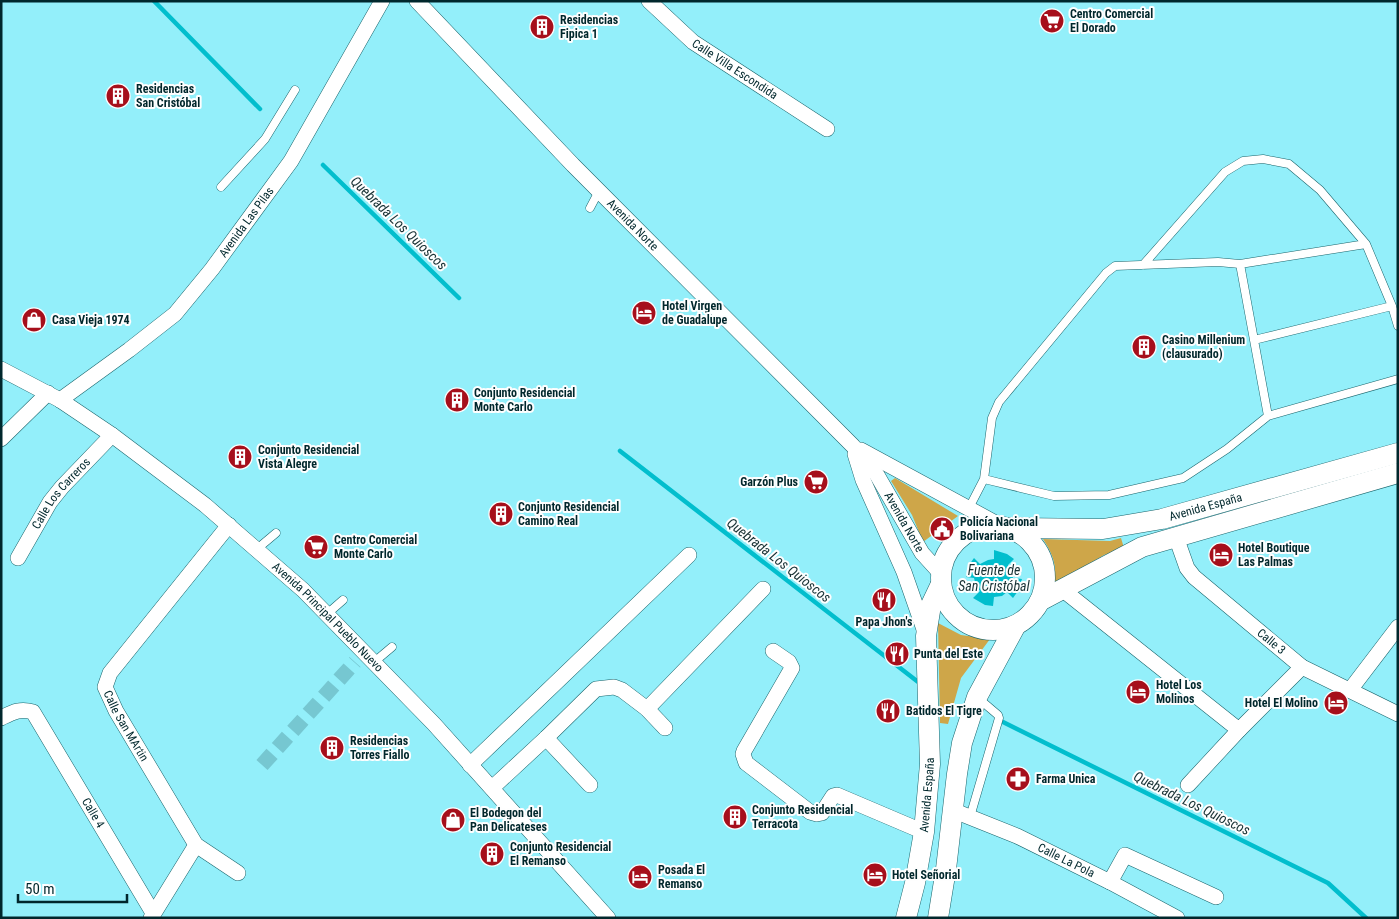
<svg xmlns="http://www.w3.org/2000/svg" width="1399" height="919" font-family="'Roboto Condensed',sans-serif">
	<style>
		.green { fill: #cea649 }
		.water { fill: #02becd }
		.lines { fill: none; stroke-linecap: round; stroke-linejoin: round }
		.stream { stroke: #02becd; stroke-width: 4.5 }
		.minor-tunnel { stroke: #76c7d1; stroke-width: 15; stroke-dasharray: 15 8; stroke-linecap: butt }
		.service-casing { stroke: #1a656c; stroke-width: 9 }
		.minor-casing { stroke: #1a656c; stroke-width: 16 }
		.secondary-casing { stroke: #1a656c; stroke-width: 21 }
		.service { stroke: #fff; stroke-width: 8 }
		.minor { stroke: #fff; stroke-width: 15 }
		.secondary { stroke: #fff; stroke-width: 20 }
		.labels { text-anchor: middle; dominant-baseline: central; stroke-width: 4; stroke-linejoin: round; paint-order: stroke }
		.poi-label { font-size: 12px; font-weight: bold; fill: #00272c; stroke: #fefefe; text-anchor: start }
		.street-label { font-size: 12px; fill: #00272c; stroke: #fefefe }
		.water-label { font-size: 14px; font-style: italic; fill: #173033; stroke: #fefefe }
	</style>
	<rect width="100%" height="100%" fill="#93effa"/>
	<path class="green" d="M895 478 958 516 923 542 912 515 891 481Z
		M1121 538 1124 548 1104 555 1054 585C1057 566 1054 556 1043 539L1110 541Z
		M938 623 961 635 990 639 961 678 948 724 940 723Z"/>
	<path class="water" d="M994 550 1007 554 1014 559 1008 565 1011 570 1013 578 1022 579 1018 591 1013 598 1007 592 1002 596 994 597 993 606 985 605 973 598 980 591 976 586 974 578 966 577 969 565 974 558 980 564 988 560 994 559Z"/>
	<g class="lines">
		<path class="stream" d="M154 1 260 109
			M323 165 459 298
			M620 451 922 685
			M1001 721 1328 883 1366 918"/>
		<path class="minor-tunnel" d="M262 765 355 662"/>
		<defs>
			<path id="service" d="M221 187 265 139 295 90
				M590 208 599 191
				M1240 264 1268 416
				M1143 265 1225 172 1243 161 1263 159 1289 164 1320 190 1366 244
				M1254 340 1392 306
				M984 479 1054 496 1109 495 1183 478 1227 449 1268 416 1398 379
				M969 508 984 479 992 418 999 402 1106 273 1115 266 1218 262 1240 264 1366 244 1392 306 1398 326
				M257 549 276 533
				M327 614 343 600
				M373 663 392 647
				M970 817 999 718 998 715 978 698"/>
			<g id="minor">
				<path id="s1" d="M417 1 573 165 853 446 877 475 922 553 941 574"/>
				<path id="s2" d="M649 1 693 42 827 129"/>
				<path id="s3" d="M1 369 60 400 112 435 205 505 303 590 434 724 608 918"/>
				<path id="s4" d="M60 400 129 350 175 314 212 269 291 161 382 1"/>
				<path d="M1 439 48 393"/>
				<path d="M861 450 1001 526"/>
				<path d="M855 454 863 480 904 572 926 635"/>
				<path id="s5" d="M229 525 110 673 105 687 116 711 196 845 238 873"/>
				<path id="s6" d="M1176 537 1187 568 1194 577 1302 667 1398 714"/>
				<path id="s7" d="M18 558 50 502 62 487 112 435"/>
				<path d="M1063 590 1239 730 1302 667"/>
				<path d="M773 651 789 662 792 668 744 751 743 754 746 763 810 812 817 814 822 813 833 796 837 795 924 832"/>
				<path d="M1350 690 1398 627"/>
				<path d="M647 709 665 728"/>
				<path id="s8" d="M1 718C13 712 20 708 33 712L153 913"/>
				<path d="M546 738 590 785"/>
				<path d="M470 765 689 555"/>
				<path d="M1188 785 1239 730"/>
				<path d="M492 788 546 738 596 689 614 687 622 690 647 709 763 589"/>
				<path id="s9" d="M952 810 1017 836 1110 882 1177 918"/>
				<path d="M1110 882 1125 855 1216 897"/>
				<path d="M151 918 196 845"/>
			</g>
			<g id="secondary">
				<circle cx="993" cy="578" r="52"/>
				<path id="s10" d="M1008 528 1103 529 1162 519 1398 453"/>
				<path d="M1040 601 1142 547 1398 473"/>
				<path id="s11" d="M906 918 915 883 924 832 930 764 926 636 931 605 941 584"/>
				<path d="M938 918 946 869 957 774 962 743 977 697 1016 625"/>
			</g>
		</defs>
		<use href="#service" class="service-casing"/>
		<use href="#minor" class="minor-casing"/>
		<use href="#secondary" class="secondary-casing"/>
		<use href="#service" class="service"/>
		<use href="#minor" class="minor"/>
		<use href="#secondary" class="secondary"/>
	</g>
	<defs>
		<symbol id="supermarket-disc" viewBox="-11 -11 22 22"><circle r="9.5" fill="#a60f1b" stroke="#fefefe"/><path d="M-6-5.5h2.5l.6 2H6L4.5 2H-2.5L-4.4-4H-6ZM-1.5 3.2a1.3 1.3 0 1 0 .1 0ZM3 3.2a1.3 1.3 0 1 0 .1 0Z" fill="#fff"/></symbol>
		<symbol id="building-disc" viewBox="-11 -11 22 22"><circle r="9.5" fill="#a60f1b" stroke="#fefefe"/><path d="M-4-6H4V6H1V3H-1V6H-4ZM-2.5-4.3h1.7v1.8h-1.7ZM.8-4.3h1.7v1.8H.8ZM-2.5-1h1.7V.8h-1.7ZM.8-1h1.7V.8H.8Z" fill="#fff"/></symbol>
		<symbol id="hotel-disc" viewBox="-11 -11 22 22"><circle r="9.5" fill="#a60f1b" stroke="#fefefe"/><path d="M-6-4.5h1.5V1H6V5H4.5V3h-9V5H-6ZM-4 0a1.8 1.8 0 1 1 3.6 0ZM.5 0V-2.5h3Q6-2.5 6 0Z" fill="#fff"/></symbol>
		<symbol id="shop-disc" viewBox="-11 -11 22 22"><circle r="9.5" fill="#a60f1b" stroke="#fefefe"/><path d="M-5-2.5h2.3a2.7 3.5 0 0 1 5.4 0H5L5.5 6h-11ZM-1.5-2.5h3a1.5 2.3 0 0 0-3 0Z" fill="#fff"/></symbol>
		<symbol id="civic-disc" viewBox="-11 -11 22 22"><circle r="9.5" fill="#a60f1b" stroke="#fefefe"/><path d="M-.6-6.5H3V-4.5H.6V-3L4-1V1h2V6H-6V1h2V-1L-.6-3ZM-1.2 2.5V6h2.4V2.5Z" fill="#fff"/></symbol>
		<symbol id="restaurant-disc" viewBox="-11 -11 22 22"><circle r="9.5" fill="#a60f1b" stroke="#fefefe"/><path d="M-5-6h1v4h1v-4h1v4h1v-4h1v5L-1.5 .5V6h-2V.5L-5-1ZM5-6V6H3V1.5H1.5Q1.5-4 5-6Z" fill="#fff"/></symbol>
		<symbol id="pharmacy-disc" viewBox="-11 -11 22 22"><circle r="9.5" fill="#a60f1b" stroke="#fefefe"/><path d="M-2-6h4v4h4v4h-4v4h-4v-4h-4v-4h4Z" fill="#fff"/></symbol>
	</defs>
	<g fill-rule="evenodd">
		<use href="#supermarket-disc" x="1038" y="7" width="28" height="28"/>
		<use href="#building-disc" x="528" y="13" width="28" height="28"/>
		<use href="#building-disc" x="104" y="82" width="28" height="28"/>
		<use href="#hotel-disc" x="630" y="299" width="28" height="28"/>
		<use href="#shop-disc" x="20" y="306" width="28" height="28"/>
		<use href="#building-disc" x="1130" y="333" width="28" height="28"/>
		<use href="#building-disc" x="443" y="386" width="28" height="28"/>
		<use href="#building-disc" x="226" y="443" width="28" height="28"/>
		<use href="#supermarket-disc" x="802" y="468" width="28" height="28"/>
		<use href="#building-disc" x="487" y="500" width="28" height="28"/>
		<use href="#civic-disc" x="928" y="515" width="28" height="28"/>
		<use href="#supermarket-disc" x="302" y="533" width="28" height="28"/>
		<use href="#hotel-disc" x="1207" y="541" width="28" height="28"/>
		<use href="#restaurant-disc" x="870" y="586" width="28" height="28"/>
		<use href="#restaurant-disc" x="883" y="640" width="28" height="28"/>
		<use href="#hotel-disc" x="1124" y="678" width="28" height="28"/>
		<use href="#hotel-disc" x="1322" y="689" width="28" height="28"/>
		<use href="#restaurant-disc" x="874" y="697" width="28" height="28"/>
		<use href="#building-disc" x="318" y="734" width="28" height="28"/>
		<use href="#pharmacy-disc" x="1004" y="765" width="28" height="28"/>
		<use href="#building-disc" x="721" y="803" width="28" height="28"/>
		<use href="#shop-disc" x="439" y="806" width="28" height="28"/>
		<use href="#building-disc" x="478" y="840" width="28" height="28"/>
		<use href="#hotel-disc" x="861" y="861" width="28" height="28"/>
		<use href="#hotel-disc" x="626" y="863" width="28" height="28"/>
	</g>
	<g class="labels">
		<g class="poi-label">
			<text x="1070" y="14">Centro Comercial<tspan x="1070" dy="14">El Dorado</tspan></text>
			<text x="560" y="20">Residencias<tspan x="560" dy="14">Fipica 1</tspan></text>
			<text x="136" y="89">Residencias<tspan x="136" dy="14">San Cristóbal</tspan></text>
			<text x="662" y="306">Hotel Virgen<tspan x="662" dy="14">de Guadalupe</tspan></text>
			<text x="52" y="320">Casa Vieja 1974</text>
			<text x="1162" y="340">Casino Millenium<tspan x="1162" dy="14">(clausurado)</tspan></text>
			<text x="474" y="393">Conjunto Residencial<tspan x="474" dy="14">Monte Carlo</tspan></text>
			<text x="258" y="450">Conjunto Residencial<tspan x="258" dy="14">Vista Alegre</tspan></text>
			<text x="798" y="482" text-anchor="end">Garzón Plus</text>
			<text x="518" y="507">Conjunto Residencial<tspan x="518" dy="14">Camino Real</tspan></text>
			<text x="960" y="522">Policía Nacional<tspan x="960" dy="14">Bolivariana</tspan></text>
			<text x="334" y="540">Centro Comercial<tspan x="334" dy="14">Monte Carlo</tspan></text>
			<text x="1238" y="548">Hotel Boutique<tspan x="1238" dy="14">Las Palmas</tspan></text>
			<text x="884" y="622" text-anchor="middle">Papa Jhon's</text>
			<text x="914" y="654">Punta del Este</text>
			<text x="1156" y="685">Hotel Los<tspan x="1156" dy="14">Molinos</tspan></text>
			<text x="1318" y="703" text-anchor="end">Hotel El Molino</text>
			<text x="906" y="711">Batidos El Tigre</text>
			<text x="350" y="741">Residencias<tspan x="350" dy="14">Torres Fiallo</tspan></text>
			<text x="1036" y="779">Farma Unica</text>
			<text x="752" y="810">Conjunto Residencial<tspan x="752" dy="14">Terracota</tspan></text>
			<text x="470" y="813">El Bodegon del<tspan x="470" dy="14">Pan Delicateses</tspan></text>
			<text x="510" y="847">Conjunto Residencial<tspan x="510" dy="14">El Remanso</tspan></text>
			<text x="658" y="870">Posada El<tspan x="658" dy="14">Remanso</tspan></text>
			<text x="892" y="875">Hotel Señorial</text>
		</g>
		<g class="street-label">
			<text stroke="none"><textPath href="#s2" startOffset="110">Calle Villa Escondida</textPath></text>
			<text stroke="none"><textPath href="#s4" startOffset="260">Avenida Las Pilas</textPath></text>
			<text stroke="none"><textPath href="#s1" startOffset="311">Avenida Norte</textPath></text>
			<text stroke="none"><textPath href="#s7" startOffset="78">Calle Los Carreros</textPath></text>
			<text stroke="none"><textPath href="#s10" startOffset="200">Avenida España</textPath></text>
			<text stroke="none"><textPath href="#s1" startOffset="715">Avenida Norte</textPath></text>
			<text stroke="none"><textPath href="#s3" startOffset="412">Avenida Principal Pueblo Nuevo</textPath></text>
			<text stroke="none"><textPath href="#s6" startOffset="145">Calle 3</textPath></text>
			<text stroke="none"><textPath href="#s5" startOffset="249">Calle San MArtin</textPath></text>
			<text stroke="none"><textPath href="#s11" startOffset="125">Avenida España</textPath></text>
			<text stroke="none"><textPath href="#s8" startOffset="151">Calle 4</textPath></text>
			<text stroke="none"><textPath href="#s9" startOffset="125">Calle La Pola</textPath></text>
		</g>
		<g class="water-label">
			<text transform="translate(399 223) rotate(44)">Quebrada Los Quioscos</text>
			<text transform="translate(779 560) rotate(38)">Quebrada Los Quioscos</text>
			<text x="994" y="570">Fuente de<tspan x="994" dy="16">San Cristóbal</tspan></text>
			<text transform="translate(1192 803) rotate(26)">Quebrada Los Quioscos</text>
		</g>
	</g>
	<rect width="1399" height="919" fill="none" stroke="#00272c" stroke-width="5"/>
	<path d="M18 894v8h109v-8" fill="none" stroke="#00272c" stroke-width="2.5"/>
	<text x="25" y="894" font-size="15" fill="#00272c" stroke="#fefefe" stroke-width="4" paint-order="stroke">50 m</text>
</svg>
